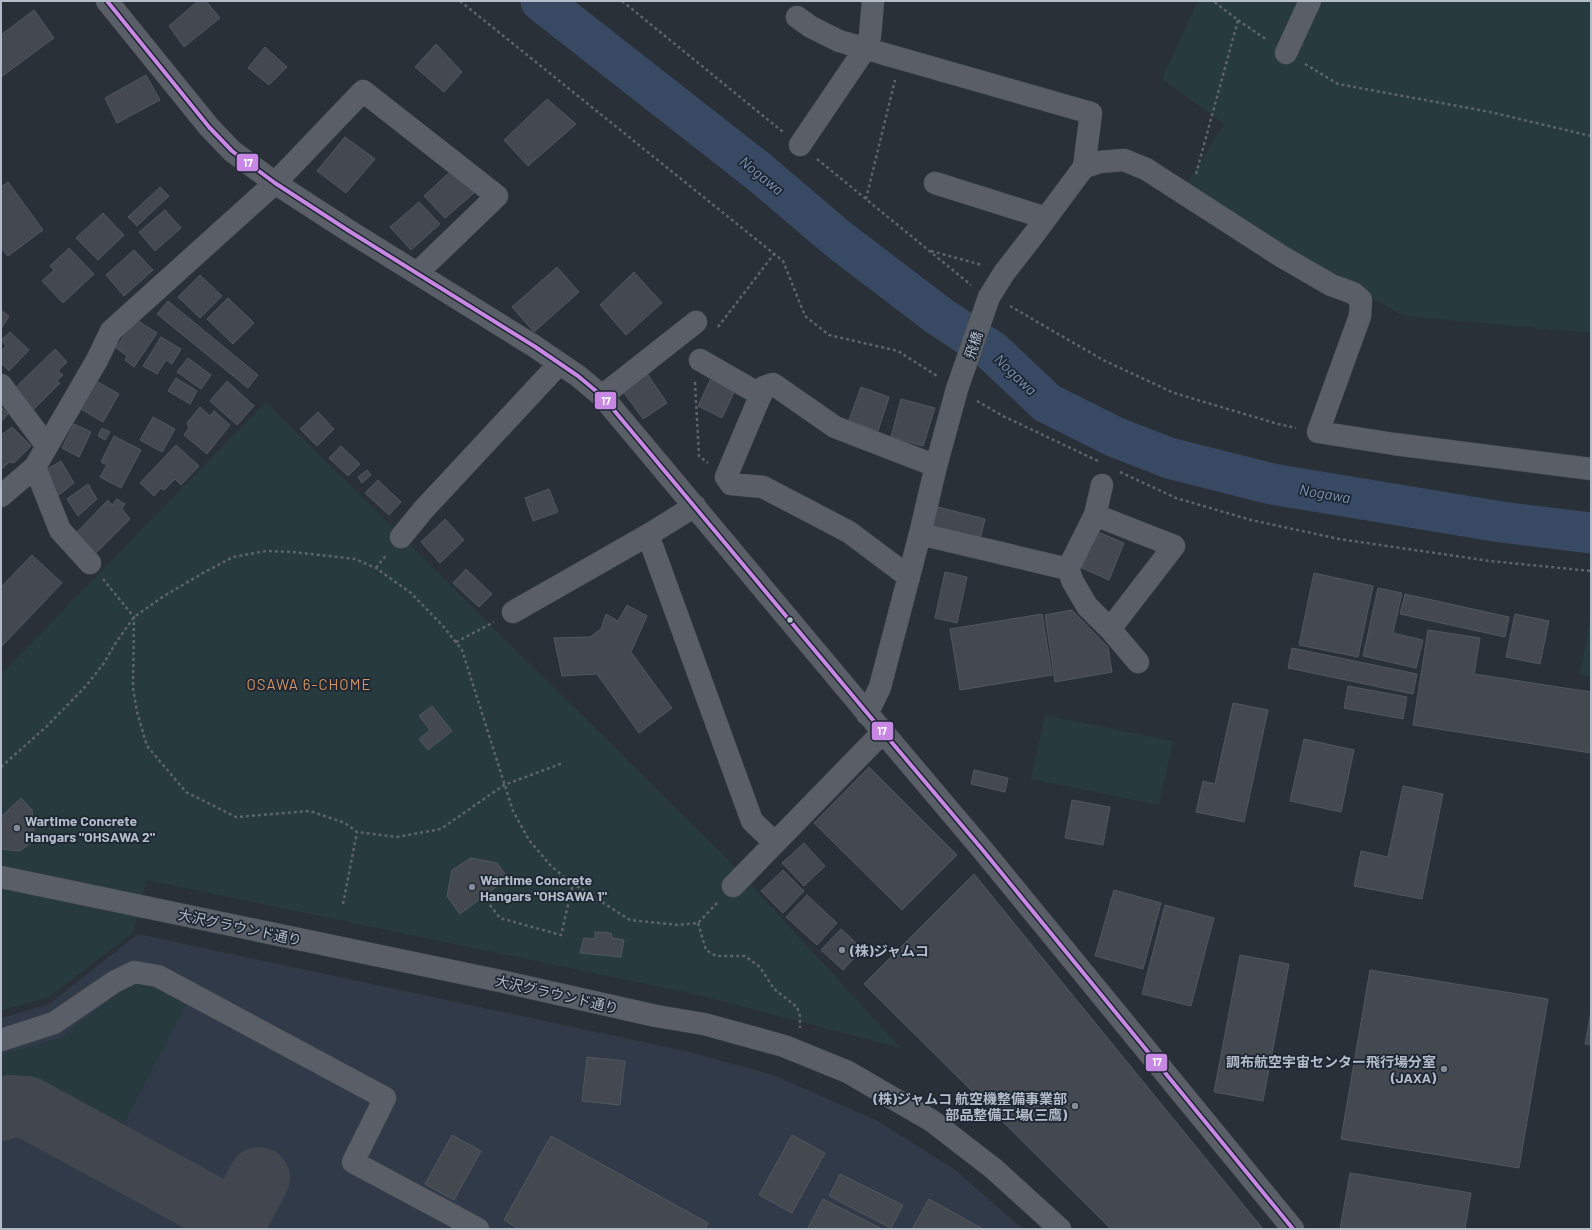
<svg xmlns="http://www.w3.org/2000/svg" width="1592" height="1230" font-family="Barlow,'Noto Sans JP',sans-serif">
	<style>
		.airport { fill: #313a48 }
		.green { fill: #273a3e }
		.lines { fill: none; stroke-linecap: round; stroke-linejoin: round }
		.river { stroke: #384963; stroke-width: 41 }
		.taxiway { stroke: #42464e; stroke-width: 62 }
		.building { fill: #444950; stroke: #52575f }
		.minor-casing { stroke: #484c53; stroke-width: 23 }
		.path { stroke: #5d636a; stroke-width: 2.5; stroke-dasharray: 3 3; stroke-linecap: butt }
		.minor { stroke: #5a5e66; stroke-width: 22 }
		.bus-1-casing { stroke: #1d2633; stroke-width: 7 }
		.bus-1 { stroke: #c787e3; stroke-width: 4 }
		.bus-dot { fill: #b4bcc9; stroke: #1d2633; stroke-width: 1.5 }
		.poi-dot { fill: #848b96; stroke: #1d2633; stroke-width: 1.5 }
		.labels { text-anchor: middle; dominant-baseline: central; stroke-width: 3.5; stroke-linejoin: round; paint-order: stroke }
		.street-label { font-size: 14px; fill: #b4bcc9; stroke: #1d2633 }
		.poi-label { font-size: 14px; font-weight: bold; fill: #b4bcc9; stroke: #1d2633; text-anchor: start }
		.water-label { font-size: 15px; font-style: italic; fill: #7c92b1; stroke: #1d2633 }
		.neighbourhood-label { font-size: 15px; letter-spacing: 1px; fill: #d59563; stroke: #1d2633 }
		.line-badge { stroke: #1d2633; stroke-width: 1.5 }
		.badge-label { font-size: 11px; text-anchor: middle; font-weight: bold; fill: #fff }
	</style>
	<rect width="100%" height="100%" fill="#2a3038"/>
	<path class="airport" d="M138 934 690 1052 773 1075 876 1120 954 1169 1023 1229H1V1018L49 1004Z"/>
	<path class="green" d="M1198 1H1591V333L1403 316 1185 187 1224 124 1162 79Z
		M266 402 729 861 901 1048 699 995 147 880 133 933 49 997 1 1011V674Z
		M1591 614V677L1580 675Z
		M1045 715 1173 741 1159 805 1031 779Z
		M139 981 187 1002 121 1130 28 1079 1 1087V1055L60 1038 128 986Z"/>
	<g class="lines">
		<path class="river" d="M541 1 758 171 838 239 939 316 992 351 1047 403 1115 437 1169 458 1272 484 1501 522 1591 533"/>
		<path class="taxiway" d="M1 1110 11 1106 27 1107 209 1206 220 1218 225 1229
			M232 1229 259 1178"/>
	</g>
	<path class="building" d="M198 1H206L220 18 184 47 169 26Z
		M34 10 54 38 1 77V35Z
		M436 44 462 72 444 92 415 67Z
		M265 47 287 67 269 85 248 68Z
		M146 75 160 100 117 123 105 98Z
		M547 99 576 124 528 166 504 140Z
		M345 137 375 159 346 193 317 171Z
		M452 170 474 193 445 218 424 196Z
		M8 182 43 230 8 256 1 248V187Z
		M160 187 169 196 137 226 128 217Z
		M419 202 440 224 411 250 390 227Z
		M165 210 181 228 155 251 139 232Z
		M103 213 124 235 98 260 76 238Z
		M69 248 94 274 63 303 42 281 54 270 50 266Z
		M134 250 153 270 124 296 106 275Z
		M557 267 579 292 534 332 512 307Z
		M634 272 662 303 626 335 600 305Z
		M200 275 222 296 200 318 178 297Z
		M228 298 254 323 233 344 207 319Z
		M168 301 258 375 248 388 157 314Z
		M1 310 9 316 1 329Z
		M135 319 157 333 134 367 125 360 127 356 116 348Z
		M10 332 29 350 9 371 1 363V351L6 346 1 340Z
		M161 337 181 349 172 364 166 360 157 374 143 366Z
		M55 349 67 362 58 371 63 375 57 381 60 383 34 409 14 389Z
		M188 358 211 375 201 389 177 372Z
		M646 372 667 403 643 419 622 390Z
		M714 372 738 384 722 418 698 406Z
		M176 378 197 391 190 404 168 391Z
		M96 381 119 394 103 422 79 408Z
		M227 381 254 406 237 425 210 401Z
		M861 387 889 397 878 431 849 420Z
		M901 399 935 408 923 446 891 437Z
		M1 407 8 414 1 422Z
		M200 407 210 416 214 411 230 425 207 454 184 435 189 428 187 423Z
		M318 412 334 429 317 446 300 429Z
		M153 417 175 429 162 452 140 440Z
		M74 424 91 432 79 457 62 448Z
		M12 427 31 446 14 463 9 462 1 470V435Z
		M102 428 110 432 105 440 98 436Z
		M114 436 141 450 121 488 100 477 107 465 101 462Z
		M176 445 199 466 181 485 175 479 164 490 161 488 154 496 140 483Z
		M341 446 360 464 348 476 329 458Z
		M61 461 74 483 55 498 44 471Z
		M367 470 371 475 362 483 358 477Z
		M378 480 401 502 389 515 365 493Z
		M88 484 97 499 78 516 67 499Z
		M549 489 558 512 533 521 525 498Z
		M117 499 125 504 122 509 130 519 93 556 74 535 108 500 112 505Z
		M938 507 985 519 980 540 933 528Z
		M445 519 464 540 440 563 421 542Z
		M1098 532 1124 543 1109 580 1082 568Z
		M32 555 62 583 1 647V587Z
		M466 569 492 594 479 607 453 583Z
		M945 572 967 577 957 623 935 618Z
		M1314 573 1373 586 1358 657 1299 645Z
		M1378 588 1402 593 1393 633 1423 640 1416 668 1363 656Z
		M1405 594 1509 617 1505 637 1400 614Z
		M627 605 647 616 631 652 672 708 639 733 597 674 562 676 554 638 590 637 601 629 606 614 618 621Z
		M1072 610 1108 647 1112 672 1055 682 1045 615Z
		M1042 614 1052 675 960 690 950 629Z
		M1515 614 1549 621 1540 664 1506 657Z
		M1428 630 1480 638 1474 674 1591 692V753L1413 725Z
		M1292 648 1417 674 1413 694 1288 668Z
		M1348 686 1407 697 1403 719 1344 708Z
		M1233 703 1268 710 1244 822 1196 812 1203 781 1215 784Z
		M432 706 452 731 428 750 419 739 430 730 419 716Z
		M1304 739 1354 750 1341 812 1290 801Z
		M869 767 957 855 902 910 814 823Z
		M974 770 1008 778 1005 792 971 784Z
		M1403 786 1443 794 1422 899 1354 886 1361 851 1388 857Z
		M21 798 32 810 35 840 20 851 1 849V817Z
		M1072 800 1110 807 1103 845 1065 838Z
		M804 843 825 866 804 886 782 863Z
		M471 858 497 863 508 878 460 914 447 896 452 870Z
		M783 870 804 891 783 913 761 891Z
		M974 874 1263 1229H1111L864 984Z
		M1114 890 1161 903 1143 969 1095 956Z
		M807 895 837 923 817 945 786 917Z
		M1165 905 1214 918 1191 1006 1142 994Z
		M841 929 863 949 843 970 821 950Z
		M595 932 611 933 612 938 624 940 621 957 580 953 584 938 595 939Z
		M1240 955 1289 964 1263 1101 1214 1092Z
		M1370 970 1548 999 1519 1168 1341 1139Z
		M1591 1012V1045L1585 1044Z
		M587 1057 625 1061 620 1105 582 1101Z
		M452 1135 481 1151 454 1200 425 1184Z
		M792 1135 825 1153 792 1213 759 1195Z
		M551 1136 708 1223 705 1229H519L504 1220Z
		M1350 1173 1471 1193 1465 1229H1340Z
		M840 1174 903 1205 891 1228 829 1196Z
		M823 1199 882 1229H809L808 1228Z
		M929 1199 983 1229H912Z"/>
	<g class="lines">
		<defs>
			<path id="minor" d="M107 1 209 127 232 151 275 183 349 231 534 346 578 376 602 396 883 732 981 848 1293 1229
				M797 17 811 27 839 41 1091 113 1084 167
				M1286 53 1310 1
				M800 145 865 49 870 36 873 1
				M935 183 1046 218
				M700 360 761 395
				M1 385 47 446
				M602 396 696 322
				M35 467 60 530 90 563
				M1102 485 1095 515 1068 569 1073 582 1087 606 1110 629 1138 662
				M1 496 35 467 97 360 111 331 275 183 363 91 497 196 417 273
				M1095 515 1174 546 1110 629
				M920 534 1068 569
				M648 535 752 821 775 843
				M401 537 424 509 559 364
				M909 577 849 532 763 487 731 484 726 477 764 387 773 384 835 427 936 466
				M513 612 648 535 695 506
				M867 714 880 687 920 534 936 466 957 389 989 297 1004 273 1032 237 1084 167 1100 162 1124 160 1146 169 1281 256 1331 285 1353 293 1361 300 1360 316 1318 432 1394 444 1591 469
				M1 877 505 982 656 1016 704 1024 784 1046 848 1072 932 1121 994 1169 1060 1229
				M733 886 883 732
				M1 1040 54 1023 114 982 134 972 158 976 385 1098 353 1162 478 1229"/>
		</defs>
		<use href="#minor" class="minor-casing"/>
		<path class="path" d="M460 1 783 261 805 316 829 335 898 351 937 376
			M622 1 783 132
			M1238 20 1267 40
			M1305 64 1338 84 1490 112 1591 136
			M817 159 971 285
			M1196 174 1238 20 1213 1
			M866 199 895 80
			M931 251 982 265
			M1010 306 1103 360 1174 393 1278 424 1296 428
			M718 327 774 254
			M695 382 699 456 708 463
			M977 401 1003 416 1100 462
			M1120 472 1176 498 1251 520 1339 539 1490 561 1591 571
			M376 568 387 554
			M103 579 134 617 133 688 137 712 147 746 186 792 236 817 310 811 345 823 357 832 397 837 441 829 504 785 563 763
			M456 642 494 622
			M1 767 46 727 86 686 104 663 115 644 134 617 164 596 203 573 233 557 266 551 293 552 355 559 376 568 411 593 443 626 462 650 513 811 529 840 551 866 569 881 630 920 678 925 698 923 718 902
			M343 904 357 832
			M490 905 500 918 561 935 573 884
			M698 923 706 950 716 956H745L760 967 774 989 797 1007 800 1016V1028"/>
		<use href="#minor" class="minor"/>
		<defs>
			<path id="bus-1" d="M107 1 209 127 232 151 275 183 349 231 534 346 578 376 602 396 883 732 981 848 1293 1229"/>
		</defs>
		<use href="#bus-1" class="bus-1-casing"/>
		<use href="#bus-1" class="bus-1"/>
	</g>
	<circle class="bus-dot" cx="790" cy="620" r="3.5"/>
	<g class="poi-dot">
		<circle cx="17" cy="828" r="4"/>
		<circle cx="472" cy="887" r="4"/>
		<circle cx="842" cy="950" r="4"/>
		<circle cx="1444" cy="1069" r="4"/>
		<circle cx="1075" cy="1106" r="4"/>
	</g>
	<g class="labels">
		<g class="street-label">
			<text transform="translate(973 345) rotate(-71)">飛橋</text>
			<text transform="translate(240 927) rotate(12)">大沢グラウンド通り</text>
			<text transform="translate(557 994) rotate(13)">大沢グラウンド通り</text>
		</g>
		<g class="poi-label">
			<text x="25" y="820">Wartime Concrete<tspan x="25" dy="16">Hangars "OHSAWA 2"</tspan></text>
			<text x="480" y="879">Wartime Concrete<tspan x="480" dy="16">Hangars "OHSAWA 1"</tspan></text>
			<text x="850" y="950">(株)ジャムコ</text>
			<text x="1436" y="1061" text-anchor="end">調布航空宇宙センター飛行場分室<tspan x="1436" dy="16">(JAXA)</tspan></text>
			<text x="1067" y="1098" text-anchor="end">(株)ジャムコ 航空機整備事業部<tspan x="1067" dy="16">部品整備工場(三鷹)</tspan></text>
		</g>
		<g class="water-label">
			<text transform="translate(762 175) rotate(39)">Nogawa</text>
			<text transform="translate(1016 374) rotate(44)">Nogawa</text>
			<text transform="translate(1325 493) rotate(10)">Nogawa</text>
		</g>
		<g class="neighbourhood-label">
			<text x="309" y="684">OSAWA 6-CHOME</text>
		</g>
	</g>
	<g class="line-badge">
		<rect x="236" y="153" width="23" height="19" rx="4" fill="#c787e3"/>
		<rect x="594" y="391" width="23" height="19" rx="4" fill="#c787e3"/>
		<rect x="871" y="721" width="23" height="20" rx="4" fill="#c787e3"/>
		<rect x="1145" y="1053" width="23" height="19" rx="4" fill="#c787e3"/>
	</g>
	<g class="badge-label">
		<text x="248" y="167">17</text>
		<text x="606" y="405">17</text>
		<text x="882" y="735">17</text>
		<text x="1157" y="1066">17</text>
	</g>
	<rect width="1592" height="1230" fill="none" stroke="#b4bcc9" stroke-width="4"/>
</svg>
